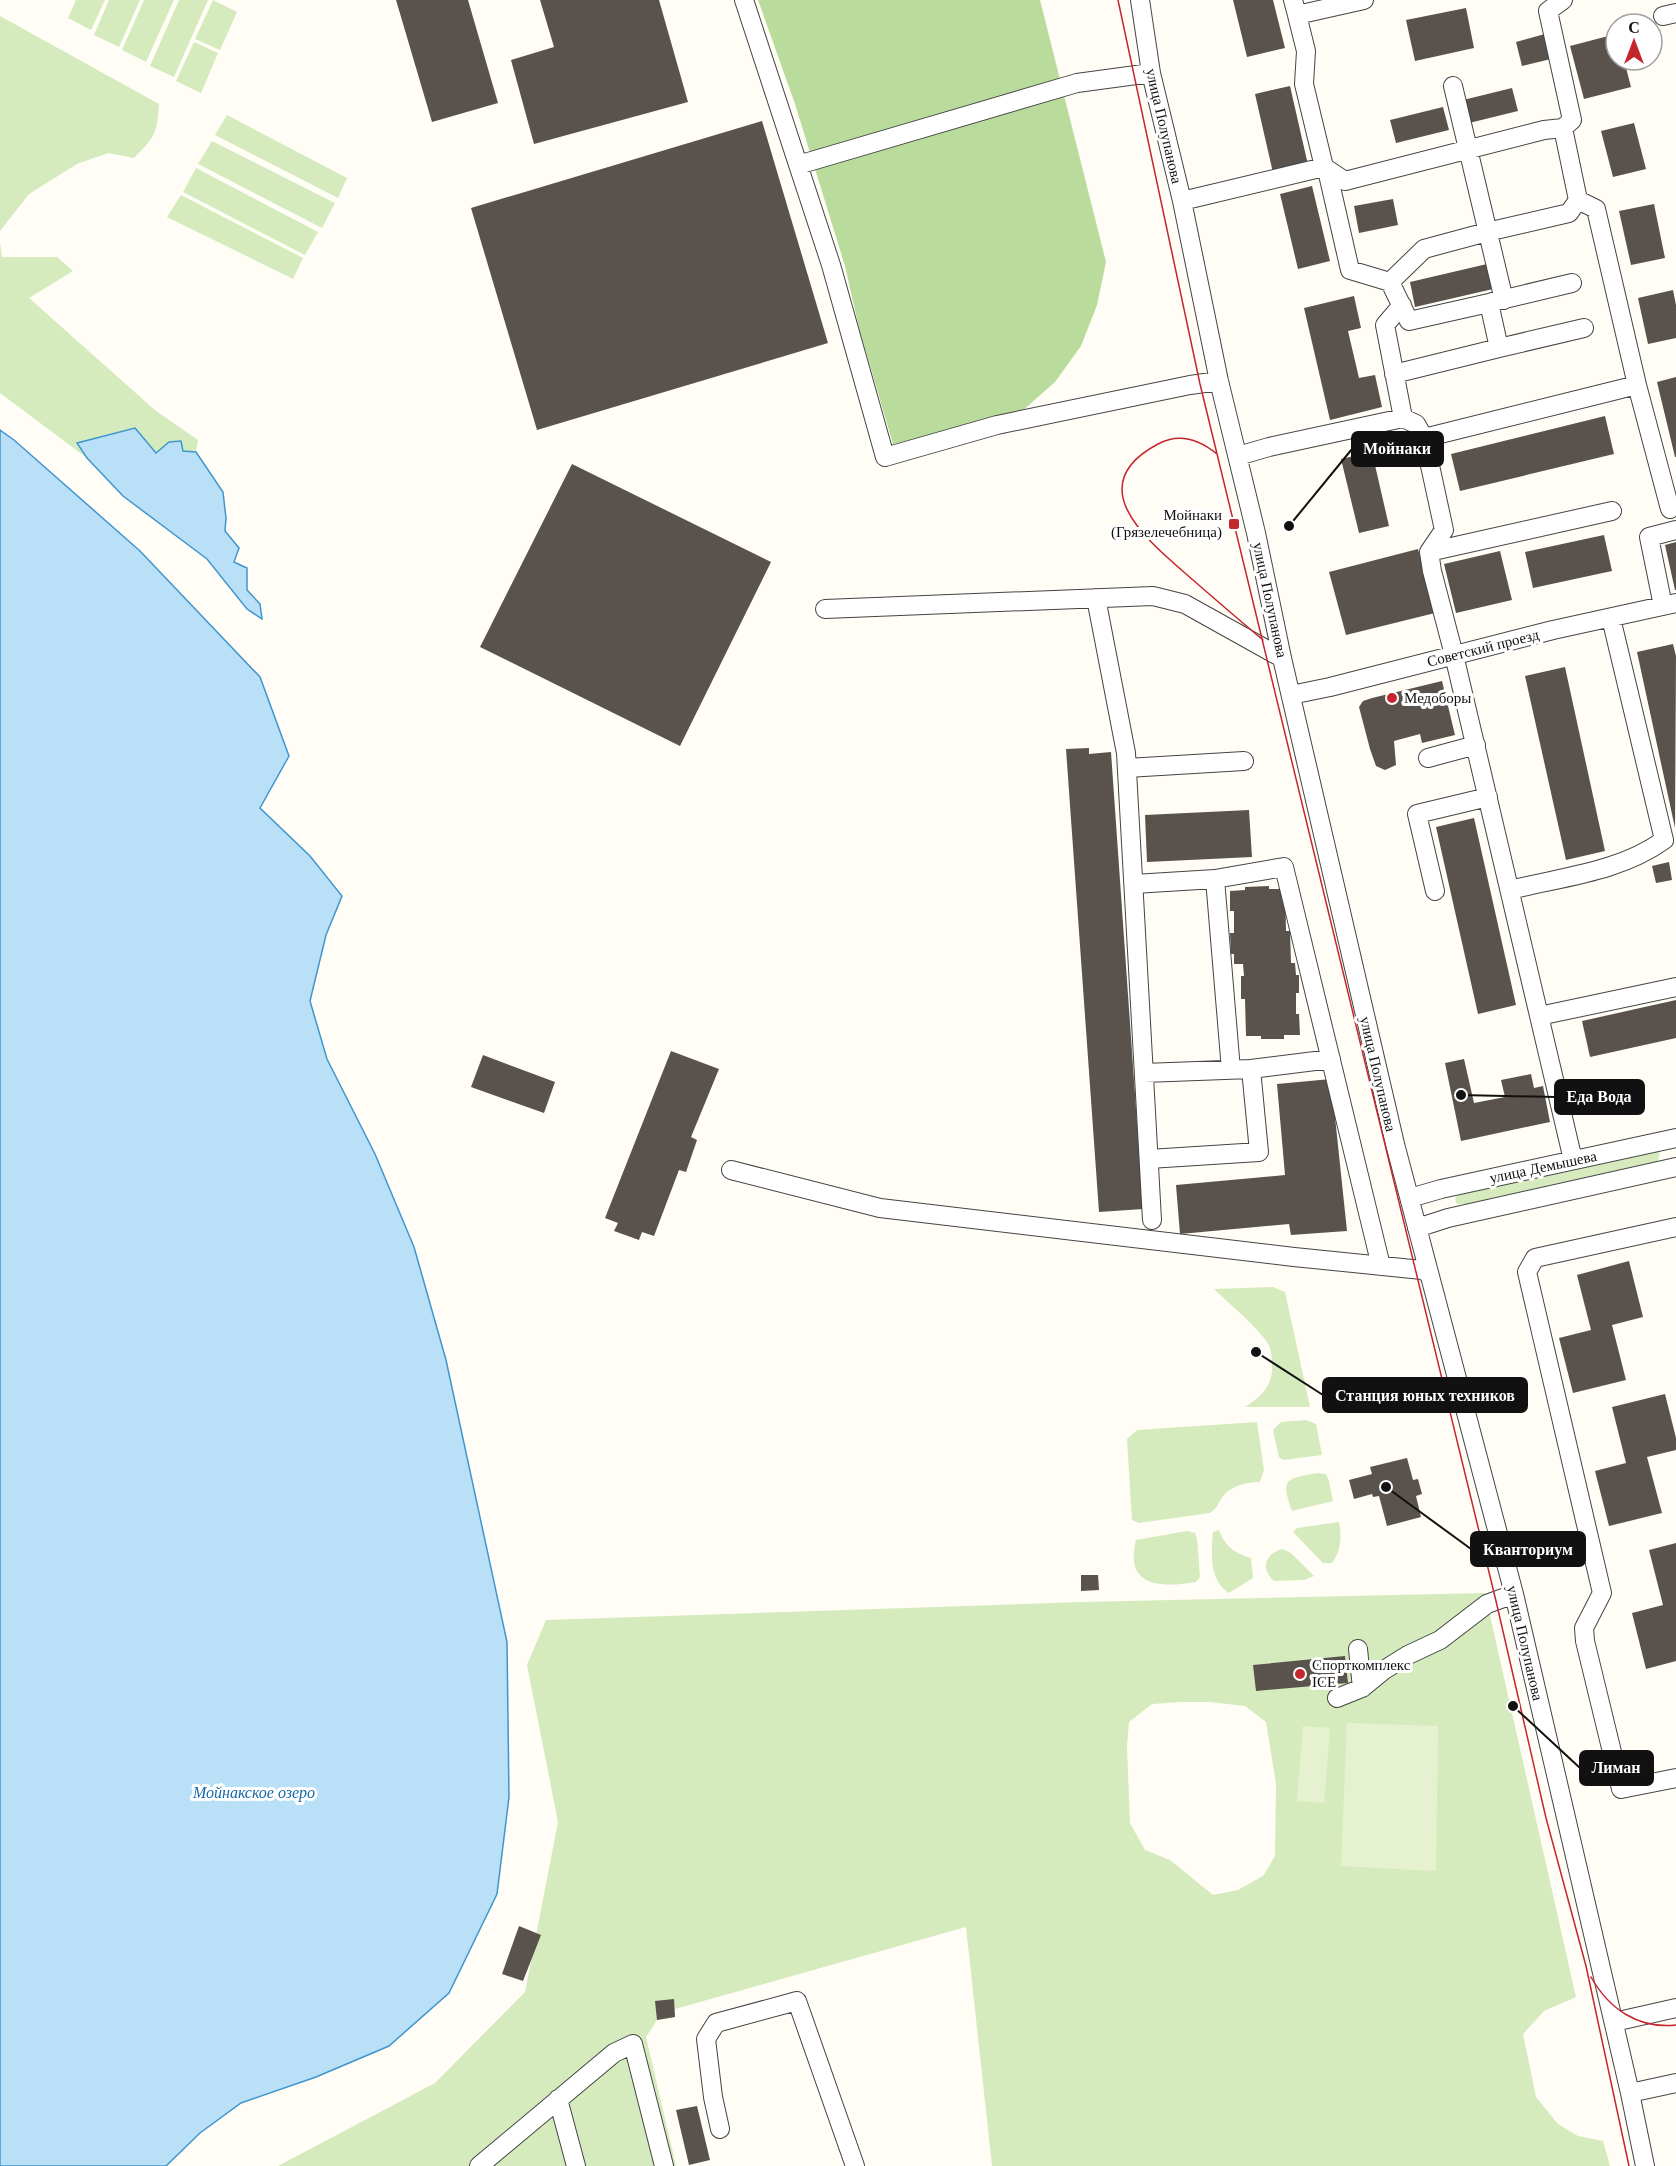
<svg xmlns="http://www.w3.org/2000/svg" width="1676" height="2166" font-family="Georgia,serif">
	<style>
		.green { fill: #d5ebbd; fill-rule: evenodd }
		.forest { fill: #b9dc9c }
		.pitch { fill: #e6f2cf }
		.water { fill: #b9e0f7; stroke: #3f96cf; stroke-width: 1.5 }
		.building { fill: #5a524d }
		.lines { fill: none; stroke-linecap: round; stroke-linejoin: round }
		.minor-casing { stroke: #444; stroke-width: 20 }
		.minor { stroke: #fff; stroke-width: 18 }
		.tram { stroke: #c4262e; stroke-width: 1.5 }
		.poi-dot { fill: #c4262e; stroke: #fff; stroke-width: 2 }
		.labels { text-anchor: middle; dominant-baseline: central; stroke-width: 6; stroke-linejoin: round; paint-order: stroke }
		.street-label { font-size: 15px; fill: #111; stroke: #fff }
		.poi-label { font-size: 15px; fill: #111; stroke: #fff; text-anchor: start }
		.water-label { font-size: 16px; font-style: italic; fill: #1768a6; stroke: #fff }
		.leader { fill: none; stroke: #111; stroke-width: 2 }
		.callout-dot { fill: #111; stroke: #fff; stroke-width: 2 }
		.callout { fill: #111; stroke: #111; stroke-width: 2 }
		.callout-label { font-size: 16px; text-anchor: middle; font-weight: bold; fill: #fff }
	</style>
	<rect width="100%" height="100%" fill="#fffdf5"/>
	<path class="green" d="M76 0H105L91 30 68 18Z
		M109 0H140L119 47 94 35Z
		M144 0H174L146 62 122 50Z
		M179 0H208L174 77 150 66Z
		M213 0 237 12 220 50 195 39Z
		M0 16 159 104C157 134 155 137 134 158L108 153 77 164 29 194 0 231Z
		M194 42 218 53 201 93 176 81Z
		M227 115 347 178 338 198 215 135Z
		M212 141 335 203 322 228 198 164Z
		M196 168 318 232 305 255 183 192Z
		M181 195 303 258 293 279 167 217Z
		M0 242 2 257H57L73 271 29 298 156 411 198 440 196 452 156 453 134 428 78 443 87 458 0 393Z
		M1655 1150 1660 1152 1658 1161 1466 1204H1457L1455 1199 1457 1194Z
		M1273 1287 1285 1292 1310 1407H1245C1258 1399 1271 1388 1272 1371 1272 1364 1272 1355 1270 1348 1265 1333 1227 1302 1214 1289Z
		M1306 1420 1316 1424 1322 1455 1283 1460 1279 1457 1273 1430 1281 1422Z
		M1257 1422 1264 1470 1260 1482C1248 1482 1233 1485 1224 1495 1218 1502 1219 1507 1210 1513L1139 1523 1132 1520 1127 1439 1137 1430Z
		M1317 1473 1326 1474 1329 1481 1333 1501 1292 1511C1280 1478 1286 1479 1317 1473Z
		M1339 1522C1342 1537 1341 1551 1332 1563H1323L1293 1532 1297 1528Z
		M1219 1530C1225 1546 1234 1553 1251 1558L1253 1578 1229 1593C1209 1581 1211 1552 1213 1532Z
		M1187 1531 1195 1533 1197 1538 1200 1577 1196 1582C1161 1588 1124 1587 1136 1540Z
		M1282 1549 1291 1553 1314 1576 1304 1580 1274 1581C1260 1569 1265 1554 1282 1549Z
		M1485 1593 1576 1997 1544 2011 1523 2034 1536 2097 1558 2124 1578 2136 1603 2141 1610 2166H992L966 1927 675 2009V2017L657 2020 646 2037 676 2166H278L435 2083 525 1992 558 1822 527 1665 546 1620 1082 1602ZM1182 1702H1210L1245 1706 1266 1722 1276 1784 1275 1856 1263 1876 1238 1890 1213 1895 1170 1860 1145 1850 1130 1823 1127 1746 1129 1722 1152 1704Z"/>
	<path class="forest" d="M758 0H1040L1106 262 1097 305 1081 346 1055 382 1020 413 893 444 859 328 845 266 795 104Z"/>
	<path class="pitch" d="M1347 1723 1438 1726 1436 1871 1341 1866Z
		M1303 1726 1330 1728 1324 1803 1297 1801Z"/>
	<path class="water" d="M135 428 156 453 169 442 181 441 183 451 196 452 223 492 226 518 225 531 239 548 234 562 247 568V590L260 604 262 619 247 609 207 559 123 496 87 458 77 443Z
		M0 430 14 440 140 551 260 677 289 756 260 808 310 856 342 896 326 935 310 1001 327 1059 375 1154 414 1247 446 1360 507 1642 509 1797 497 1894 449 1993 389 2046 316 2077 241 2103 200 2133 166 2166H0Z"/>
	<path class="building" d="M396 0H468L498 103 432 122Z
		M540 0H659L688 102 534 144 511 60 554 47Z
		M1233 0H1273L1285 48 1247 57Z
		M1466 8 1474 48 1415 61 1406 20Z
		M1545 34 1551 59 1522 66 1516 42Z
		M1616 34V60H1624L1631 87 1584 99 1570 46Z
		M1290 86 1308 165 1273 173 1255 94Z
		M1512 88 1518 111 1465 124 1459 101Z
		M1443 107 1449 130 1396 143 1390 120Z
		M762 121 828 343 537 430 471 208Z
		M1634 123 1646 169 1613 177 1601 131Z
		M1312 186 1330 261 1298 269 1280 194Z
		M1393 199 1398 225 1359 233 1354 206Z
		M1654 204 1665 258 1631 265 1619 211Z
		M1487 264 1493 289 1415 307 1410 282Z
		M1673 290 1676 305V338L1648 344 1638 298Z
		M1354 296 1361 328 1348 331 1359 378 1375 375 1382 407 1330 420 1304 308Z
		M1676 377V457H1675L1657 382Z
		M1605 416 1614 454 1460 491 1451 454Z
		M1372 452 1389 526 1359 533 1341 459Z
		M572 464 771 562 680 746 480 647Z
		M1604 535 1612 571 1533 588 1525 552Z
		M1676 542V590H1675L1665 545Z
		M1418 549 1435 613 1346 635 1329 572Z
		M1500 551 1512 600 1456 613 1444 564Z
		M1673 644 1676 656 1675 828 1637 652Z
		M1565 667 1605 851 1566 860 1525 676Z
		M1442 681 1455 735 1422 743 1420 734 1394 741 1396 765 1385 770 1376 766 1370 749 1359 707 1363 701 1372 698Z
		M1089 748V754L1111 752 1143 1209 1099 1212 1066 749Z
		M1249 810 1252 857 1147 862 1145 815Z
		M1474 818 1516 1005 1478 1014 1436 827Z
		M1669 862 1672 880 1656 883 1652 866Z
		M1269 886V889H1285L1286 931H1290L1291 963H1295L1296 975H1299V993H1296V1014H1299L1300 1035H1284V1039H1261V1036H1246L1245 999H1241V976H1244L1243 964H1234V954H1231L1230 933H1234V911H1230V891L1245 890V887Z
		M1676 1000V1038L1590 1057 1582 1021Z
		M671 1051 719 1069 691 1137 697 1140 686 1172 679 1170 654 1236 642 1232 639 1240 614 1231 618 1223 605 1218Z
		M483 1055 555 1082 544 1113 471 1087Z
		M1464 1059 1474 1103 1505 1097 1501 1080 1531 1074 1534 1088 1543 1086 1550 1122 1461 1141 1445 1063Z
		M1331 1079 1347 1231 1291 1235 1289 1224 1180 1234 1176 1185 1285 1175 1277 1084Z
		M1629 1261 1643 1317 1612 1325 1626 1380 1573 1393 1559 1338 1591 1330 1577 1275Z
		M1665 1394 1676 1438V1450L1647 1457 1662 1513 1609 1526 1595 1471 1626 1463 1612 1407Z
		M1407 1458 1413 1480 1418 1479 1422 1494 1416 1496 1421 1517 1387 1526 1379 1496 1373 1497 1372 1494 1354 1499 1349 1480 1372 1474 1370 1467Z
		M1676 1543V1661L1646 1669 1632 1613 1663 1605 1649 1550Z
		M1081 1575H1098L1099 1590 1081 1591Z
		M1345 1656 1348 1683 1256 1691 1253 1665Z
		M519 1926 541 1935 523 1981 502 1974Z
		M674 1999 675 2017 657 2020 655 2001Z
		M697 2106 710 2160 689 2165 676 2110Z"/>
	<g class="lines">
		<defs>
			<path id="minor" d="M744 0 831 265 885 457 997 425 1190 385 1219 381
				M1140 0 1151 73 1182 201 1219 381 1256 533 1282 658 1395 1144 1514 1594 1630 2093 1645 2166
				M1293 0 1297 15 1364 0
				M1563 0 1548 11 1572 120 1563 128 1578 200 1596 209 1637 385 1670 509
				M1297 15 1306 51 1304 84 1324 167
				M1663 16 1676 13
				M1453 86 1504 300
				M798 165 1077 83 1151 73
				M1327 170 1350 270 1390 282 1409 321 1489 303 1499 348 1584 328
				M1182 201 1324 167 1345 181 1544 130 1563 128
				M1390 282 1424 249 1487 232 1569 213 1578 200
				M1492 302 1572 283
				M1402 305 1385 325 1403 418
				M1394 374 1499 348
				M1424 438 1444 530 1429 552 1432 571 1454 655 1573 1160
				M1238 456 1269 447 1403 418 1416 424 1424 438 1637 385
				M1429 552 1612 511
				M1096 598 1126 753 1152 1220
				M1663 606 1649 537 1676 530
				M825 609 1153 596 1185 604 1282 658
				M1291 695 1330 687 1553 630 1676 603
				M1428 758 1476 745
				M1127 768 1244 761
				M1215 879 1284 867 1381 1266
				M1134 884 1215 879 1231 1070
				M1510 890C1561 877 1620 872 1664 840L1611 618
				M1435 891 1417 814 1488 797
				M1539 1016 1676 987
				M1251 1069 1331 1059
				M1144 1073 1251 1069 1259 1152 1149 1159
				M731 1170 880 1208 1294 1257 1422 1270 1428 1273
				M1410 1198 1441 1189 1676 1138
				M1676 1227 1535 1258 1527 1272 1602 1593 1584 1628 1585 1641 1621 1789 1676 1778
				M1417 1228 1448 1218 1676 1167
				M1362 1688 1384 1670 1408 1655 1440 1640 1487 1604 1514 1594
				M1337 1698 1362 1688 1358 1649
				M1614 2022 1676 2008
				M1630 2093 1676 2083
				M558 2099 576 2166
				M720 2129 713 2097 706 2039 716 2023 797 2001 855 2166
				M479 2166 614 2053 633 2044 664 2166"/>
		</defs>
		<use href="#minor" class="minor-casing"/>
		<use href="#minor" class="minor"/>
		<path class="tram" d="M1118 0 1200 384 1496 1601 1546 1818 1586 1966 1629 2166
			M1217 454C1200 440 1180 432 1158 444 1077 487 1152 544 1193 580 1216 600 1239 620 1263 640
			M1591 1977C1609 2009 1638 2029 1676 2025"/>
	</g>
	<g class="poi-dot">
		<rect x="1228" y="518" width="12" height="12" rx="3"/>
		<circle cx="1392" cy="698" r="6"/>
		<circle cx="1300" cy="1674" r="6"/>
	</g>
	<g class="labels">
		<g class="street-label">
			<text transform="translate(1164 126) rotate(77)">улица Полупанова</text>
			<text transform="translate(1270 600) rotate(78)">улица Полупанова</text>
			<text transform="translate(1483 648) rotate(-14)">Советский проезд</text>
			<text transform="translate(1378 1074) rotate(77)">улица Полупанова</text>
			<text transform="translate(1543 1167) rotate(-12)">улица Демышева</text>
			<text transform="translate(1525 1643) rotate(77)">улица Полупанова</text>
		</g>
		<g class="poi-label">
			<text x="1222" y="515" text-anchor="end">Мойнаки<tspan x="1222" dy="17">(Грязелечебница)</tspan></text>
			<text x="1404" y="698">Медоборы</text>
			<text x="1312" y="1665">Спорткомплекс<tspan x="1312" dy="17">ICE</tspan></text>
		</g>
		<g class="water-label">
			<text x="254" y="1792">Мойнакское озеро</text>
		</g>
	</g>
	<path class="leader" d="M1289 526L1352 449M1461 1095L1555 1097M1256 1352L1323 1395M1386 1487L1471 1549M1513 1706L1580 1768"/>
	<g class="callout-dot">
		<circle cx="1289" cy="526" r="6"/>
		<circle cx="1461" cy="1095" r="6"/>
		<circle cx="1256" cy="1352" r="6"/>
		<circle cx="1386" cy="1487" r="6"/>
		<circle cx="1513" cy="1706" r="6"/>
	</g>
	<g class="callout">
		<rect x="1352" y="432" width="91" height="34" rx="6"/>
		<rect x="1555" y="1080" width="89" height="34" rx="6"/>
		<rect x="1323" y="1378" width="204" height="34" rx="6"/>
		<rect x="1471" y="1532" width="114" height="34" rx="6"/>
		<rect x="1580" y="1751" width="73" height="34" rx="6"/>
	</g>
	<g class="callout-label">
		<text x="1397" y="454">Мойнаки</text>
		<text x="1599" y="1102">Еда Вода</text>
		<text x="1425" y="1401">Станция юных техников</text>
		<text x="1528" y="1555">Кванториум</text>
		<text x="1616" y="1773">Лиман</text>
	</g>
	<g transform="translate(1634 42)"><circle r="28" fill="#ffffff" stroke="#a0a0a0" stroke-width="1.5"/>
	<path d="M0-4.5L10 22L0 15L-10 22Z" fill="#c4262e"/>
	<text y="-9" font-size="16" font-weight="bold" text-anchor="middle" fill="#111111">С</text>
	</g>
</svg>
